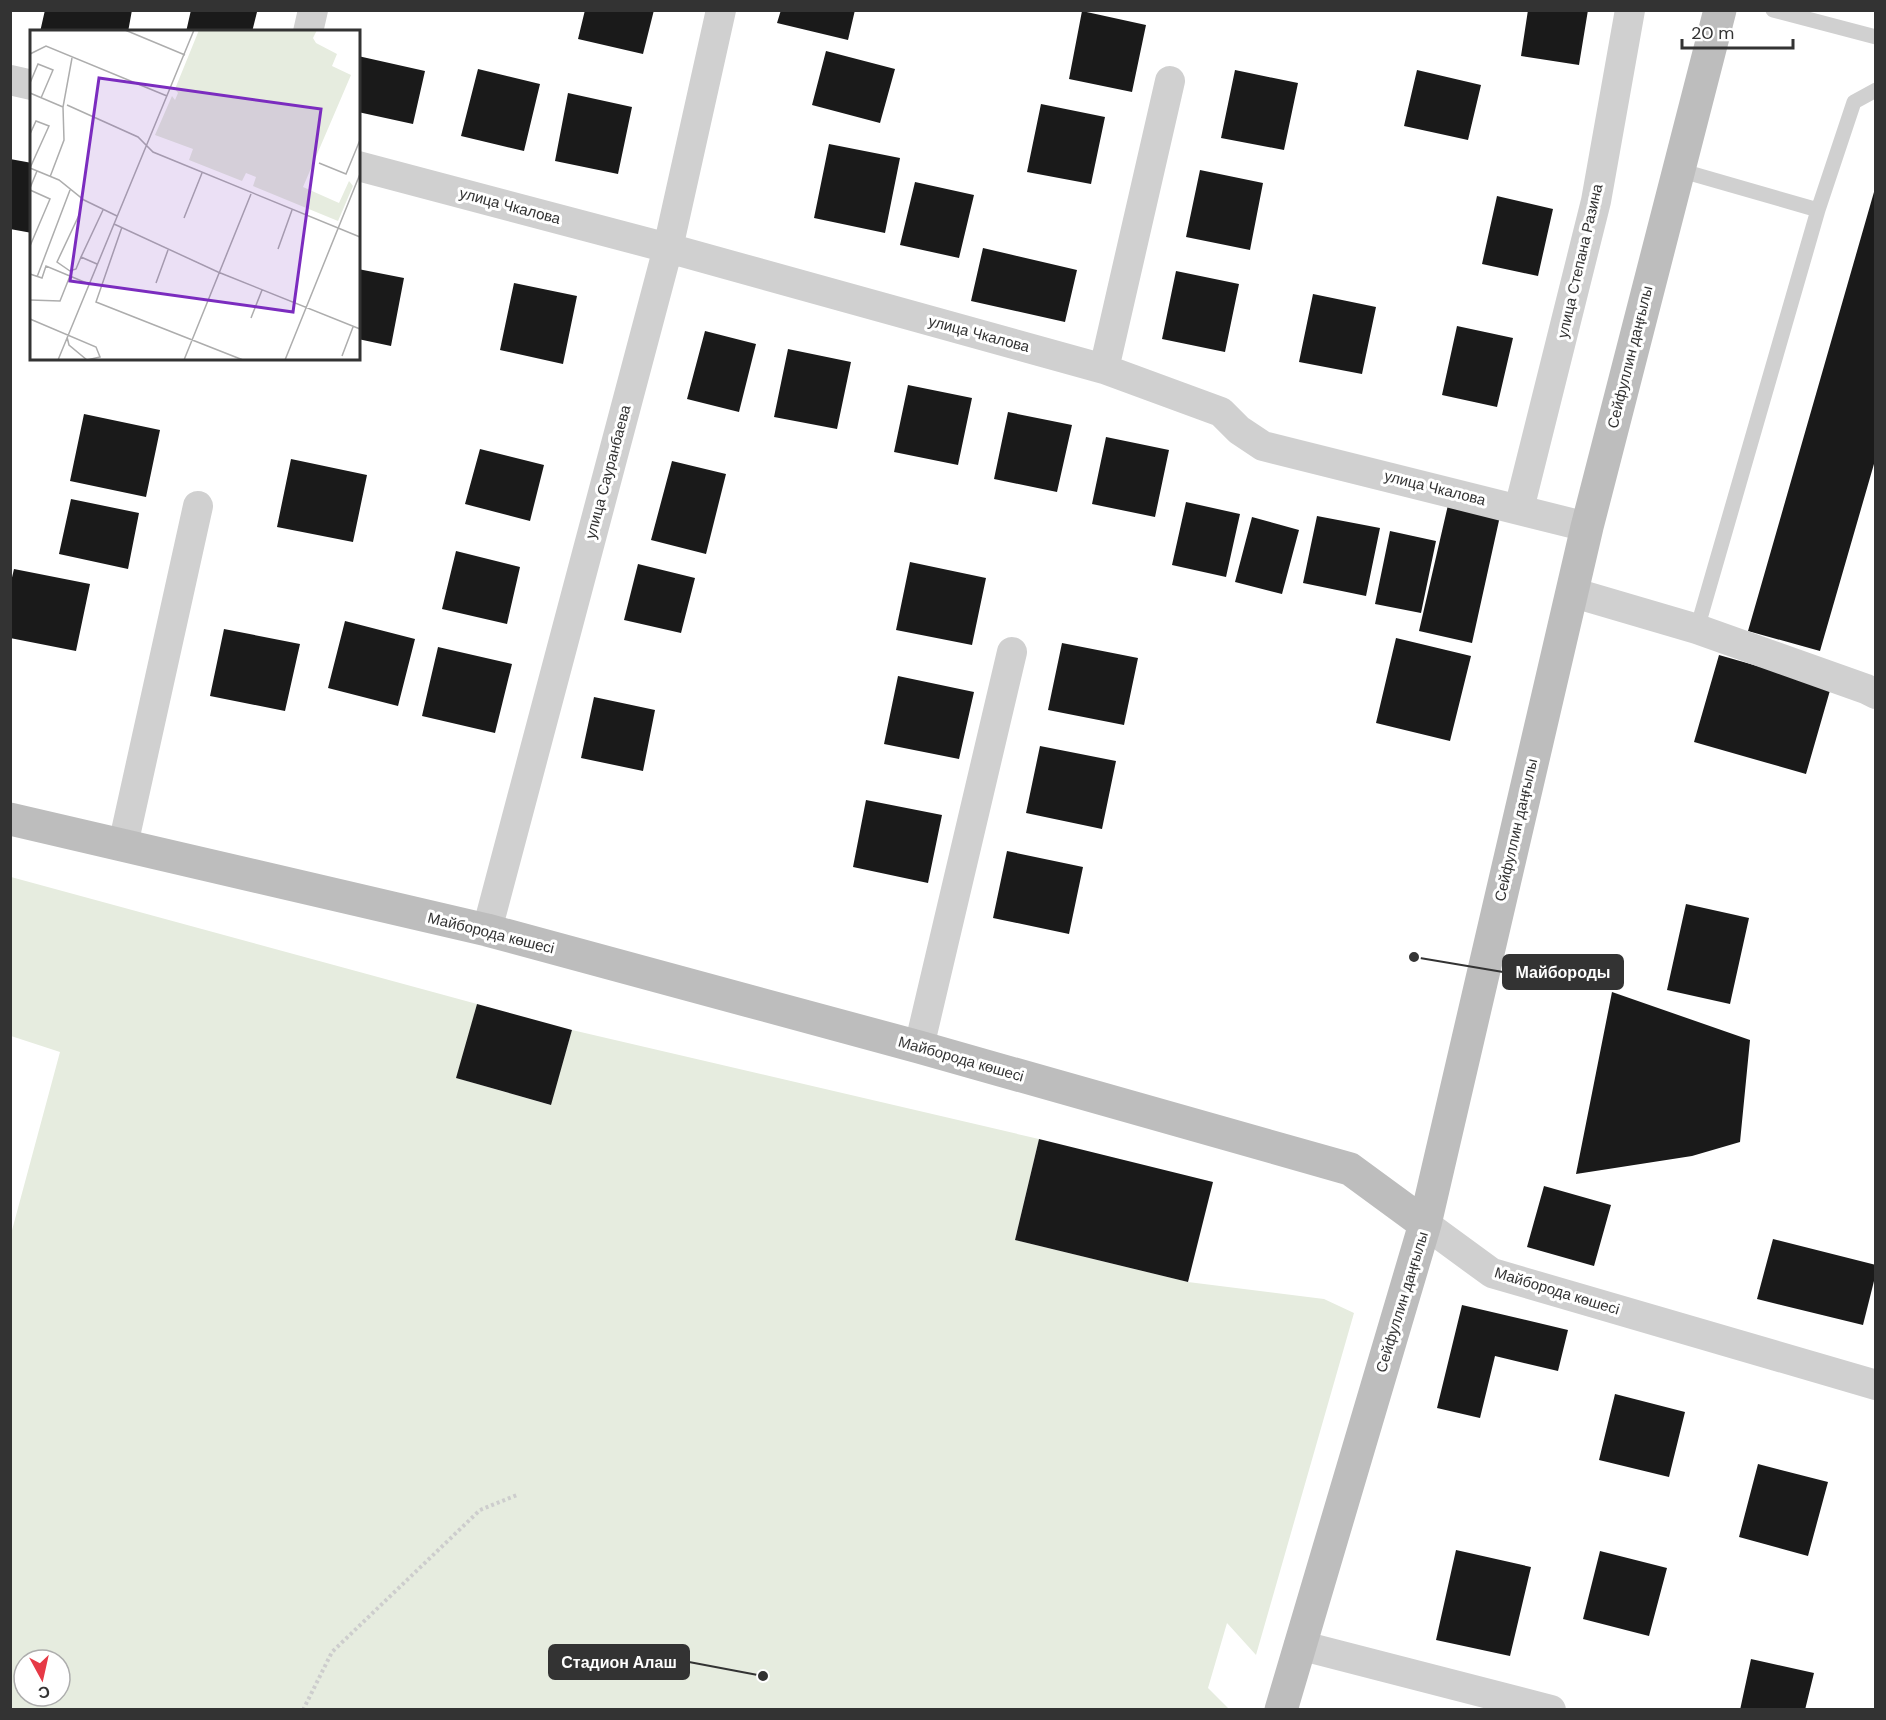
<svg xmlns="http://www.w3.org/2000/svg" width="1886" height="1720" font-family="'DM Sans',sans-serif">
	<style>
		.green { fill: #e6ecdf; fill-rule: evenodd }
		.building { fill: #1a1a1a }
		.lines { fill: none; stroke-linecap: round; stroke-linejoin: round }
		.path { stroke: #cdcdcd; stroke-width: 4; stroke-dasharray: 3 3; stroke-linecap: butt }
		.lane { stroke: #d0d0d0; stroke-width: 15 }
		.street { stroke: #d0d0d0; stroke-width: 30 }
		.secondary { stroke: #bdbdbd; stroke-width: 33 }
		.labels { text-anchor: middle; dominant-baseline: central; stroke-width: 6; stroke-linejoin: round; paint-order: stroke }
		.street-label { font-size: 15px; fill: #333; stroke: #fff }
		.inset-road { fill: none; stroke: #adadad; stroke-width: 1.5 }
		.view { fill: #7b2cbf; fill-opacity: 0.15; stroke: #7b2cbf; stroke-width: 3 }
		.inset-edge { fill: none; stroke: #333; stroke-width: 3 }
		.leader { fill: none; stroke: #333; stroke-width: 2 }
		.callout-dot { fill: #333; stroke: #fff; stroke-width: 2 }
		.callout { fill: #333; stroke: #333; stroke-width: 2 }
		.callout-label { font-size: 16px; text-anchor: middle; font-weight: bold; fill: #fff }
	</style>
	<rect width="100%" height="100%" fill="#fff"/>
	<path class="green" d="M11 877 477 1004 457 1078 550 1105 572 1030 1039 1139 1015 1240 1188 1282 1324 1299 1354 1313 1256 1655 1227 1623 1208 1688 1229 1709H11V1234L60 1052 11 1036ZM24 1660H60V1696H24Z"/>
	<path class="building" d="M45 10H132L128 32H40Z
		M191 10H251L257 12 252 32H186Z
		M585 10H654L643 54 578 39Z
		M781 10H855L848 40 777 23Z
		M1528 10H1588L1579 65 1521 56Z
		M1082 11 1146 25 1132 92 1069 79Z
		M826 51 895 69 880 123 812 105Z
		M358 56 425 71 413 124 358 112Z
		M478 69 540 84 524 151 461 136Z
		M1235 70 1298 83 1284 150 1221 138Z
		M1417 70 1481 85 1468 140 1404 126Z
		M568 93 632 107 618 174 555 161Z
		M1041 104 1105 117 1091 184 1027 172Z
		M829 144 900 158 885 233 814 218Z
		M10 159 32 163V233L10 229Z
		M1200 170 1263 183 1250 250 1186 237Z
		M915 182 974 195 959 258 900 245Z
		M1876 185V457L1820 651 1748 631Z
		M1497 196 1553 209 1538 276 1482 264Z
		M983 248 1077 270 1065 322 971 301Z
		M358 269 404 278 391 346 358 339Z
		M1176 271 1239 284 1225 352 1162 339Z
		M514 283 577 296 563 364 500 350Z
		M1313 294 1376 307 1362 374 1299 362Z
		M1457 326 1513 338 1497 407 1442 395Z
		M705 331 756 344 739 412 687 399Z
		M788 349 851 362 837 429 774 417Z
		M908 385 972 398 958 465 894 452Z
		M1008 412 1072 425 1057 492 994 479Z
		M84 414 160 430 146 497 70 481Z
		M1106 437 1169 450 1155 517 1092 504Z
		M480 449 544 465 530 521 465 504Z
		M291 459 367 475 353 542 277 527Z
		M672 461 726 474 706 554 651 540Z
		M71 499 139 513 128 569 59 554Z
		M1186 502 1240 514 1226 577 1172 565Z
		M1448 505 1500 516 1472 643 1419 631Z
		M1317 516 1380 528 1366 596 1303 583Z
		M1252 517 1299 530 1282 594 1235 582Z
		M1390 531 1436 541 1421 613 1375 604Z
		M456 551 520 567 507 624 442 609Z
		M910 562 986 578 972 645 896 630Z
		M638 564 695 578 681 633 624 620Z
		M14 569 90 584 76 651 10 638V586Z
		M345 621 415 639 398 706 328 688Z
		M224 629 300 644 285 711 210 696Z
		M1396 638 1471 656 1450 741 1376 723Z
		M1062 643 1138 658 1124 725 1048 710Z
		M438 647 512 664 495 733 422 716Z
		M1719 655 1831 687 1806 774 1694 742Z
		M898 676 974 692 959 759 884 744Z
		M594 697 655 710 643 771 581 758Z
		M1040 746 1116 761 1102 829 1026 813Z
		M866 800 942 815 928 883 853 867Z
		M1007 851 1083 867 1069 934 993 918Z
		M1686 904 1749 918 1730 1004 1667 990Z
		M1612 992 1750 1040 1740 1142 1692 1156 1576 1174Z
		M477 1004 572 1030 551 1105 456 1078Z
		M1039 1139 1213 1182 1188 1282 1015 1240Z
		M1544 1186 1611 1205 1594 1266 1527 1247Z
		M1773 1239 1876 1265V1273L1863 1325 1757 1299Z
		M1462 1305 1568 1330 1558 1371 1495 1356 1480 1418 1437 1408Z
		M1615 1394 1685 1412 1669 1477 1599 1460Z
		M1758 1464 1828 1482 1808 1556 1739 1537Z
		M1456 1550 1531 1567 1510 1656 1436 1640Z
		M1600 1551 1667 1568 1649 1636 1583 1619Z
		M1751 1659 1814 1673 1805 1710H1740Z"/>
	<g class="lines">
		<path class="path" d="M303 1710 332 1652 480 1510 517 1495"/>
		<path class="lane" d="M1773 10 1876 37
			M1679 170 1818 210 1697 629
			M1818 210 1854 102 1876 90"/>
		<path class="street" d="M308 32 313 10
			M10 80 32 85
			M358 166 668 248 1104 369 1221 412 1239 430 1263 446 1587 527
			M1104 369 1170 81
			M1519 509 1596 201 1630 10
			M1571 592 1697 629 1866 689 1876 694
			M123 845 198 506
			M487 930 668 248 721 10
			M919 1047 1012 652
			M1425 1224 1492 1273 1876 1385
			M1299 1645 1551 1710"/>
		<path class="secondary" d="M10 819 487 930 919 1047 1350 1169 1425 1224
			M1281 1710 1425 1224 1587 527 1720 10"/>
	</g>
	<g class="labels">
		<g class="street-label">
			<text transform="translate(510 206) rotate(15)">улица Чкалова</text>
			<text transform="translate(1580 261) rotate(-77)">улица Степана Разина</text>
			<text transform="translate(979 334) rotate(15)">улица Чкалова</text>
			<text transform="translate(1630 357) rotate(-76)">Сейфуллин даңғылы</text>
			<text transform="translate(608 472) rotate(-75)">улица Сауранбаева</text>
			<text transform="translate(1435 488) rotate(14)">улица Чкалова</text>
			<text transform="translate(1516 830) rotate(-77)">Сейфуллин даңғылы</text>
			<text transform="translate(491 933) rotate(14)">Майборода көшесі</text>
			<text transform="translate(961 1059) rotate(16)">Майборода көшесі</text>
			<text transform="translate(1557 1291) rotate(17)">Майборода көшесі</text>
			<text transform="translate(1402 1302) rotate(-73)">Сейфуллин даңғылы</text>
		</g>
	</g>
	<g transform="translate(30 30)">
		<rect width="330" height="330" fill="#fff"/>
		<path d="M169 0H287L283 8 286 13 307 24 302 36 321 45 273 157 309 173 319 151 323 156 308 191 223 156 226 147 216 143 212 151 159 130 163 119 125 105 142 66 145 70 148 63 145 59Z" fill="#e6ecdf"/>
		<path class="inset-road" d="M95 0 155 25M0 24 16 16 137 66M0 53 8 34 23 40 11 68M0 63 33 77M37 75 108 107 123 122 330 207M0 104 6 91 19 96 0 138M289 133 316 144 330 110M0 138 29 150 54 170 87 186M20 147 34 110 33 77 42 28M0 158 7 141M0 160 20 169 0 216M50 183 27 232 40 241 46 239 51 227M154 188 172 143M84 194 188 242 330 299M92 197 66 272 213 330M248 219 262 180M67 234 51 227 73 180M0 244 12 248 16 236 59 254M7 247 40 160M126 253 138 220M0 270 30 271 40 246M221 288 232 260M0 289 66 317 70 327 57 330 39 315 37 307M312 326 323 297M28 330 164 0M154 330 221 164M255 330 330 144"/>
		<path class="view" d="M69 48 291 79 263 282 40 251Z"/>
		<rect width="330" height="330" class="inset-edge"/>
	</g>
	<path class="leader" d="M1414 957L1503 972M763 1676L689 1662"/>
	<g class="callout-dot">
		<circle cx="1414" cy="957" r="6"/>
		<circle cx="763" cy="1676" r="6"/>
	</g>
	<g class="callout">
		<rect x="1503" y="955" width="120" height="34" rx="6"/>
		<rect x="549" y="1645" width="140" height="34" rx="6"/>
	</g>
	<g class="callout-label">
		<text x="1563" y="978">Майбороды</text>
		<text x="619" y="1668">Стадион Алаш</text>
	</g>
	<rect width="1886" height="1720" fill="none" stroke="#333333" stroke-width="24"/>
	<g transform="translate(42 1678) rotate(172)"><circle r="28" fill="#ffffff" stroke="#adadad" stroke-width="1.5"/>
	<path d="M0-4.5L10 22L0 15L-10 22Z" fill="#e63946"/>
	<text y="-9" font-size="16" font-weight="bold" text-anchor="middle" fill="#333333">С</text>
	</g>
	<path d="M1682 39v9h111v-9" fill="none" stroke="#333333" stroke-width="3"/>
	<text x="1691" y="39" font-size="18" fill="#333333" stroke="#ffffff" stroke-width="4.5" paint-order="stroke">20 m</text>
</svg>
